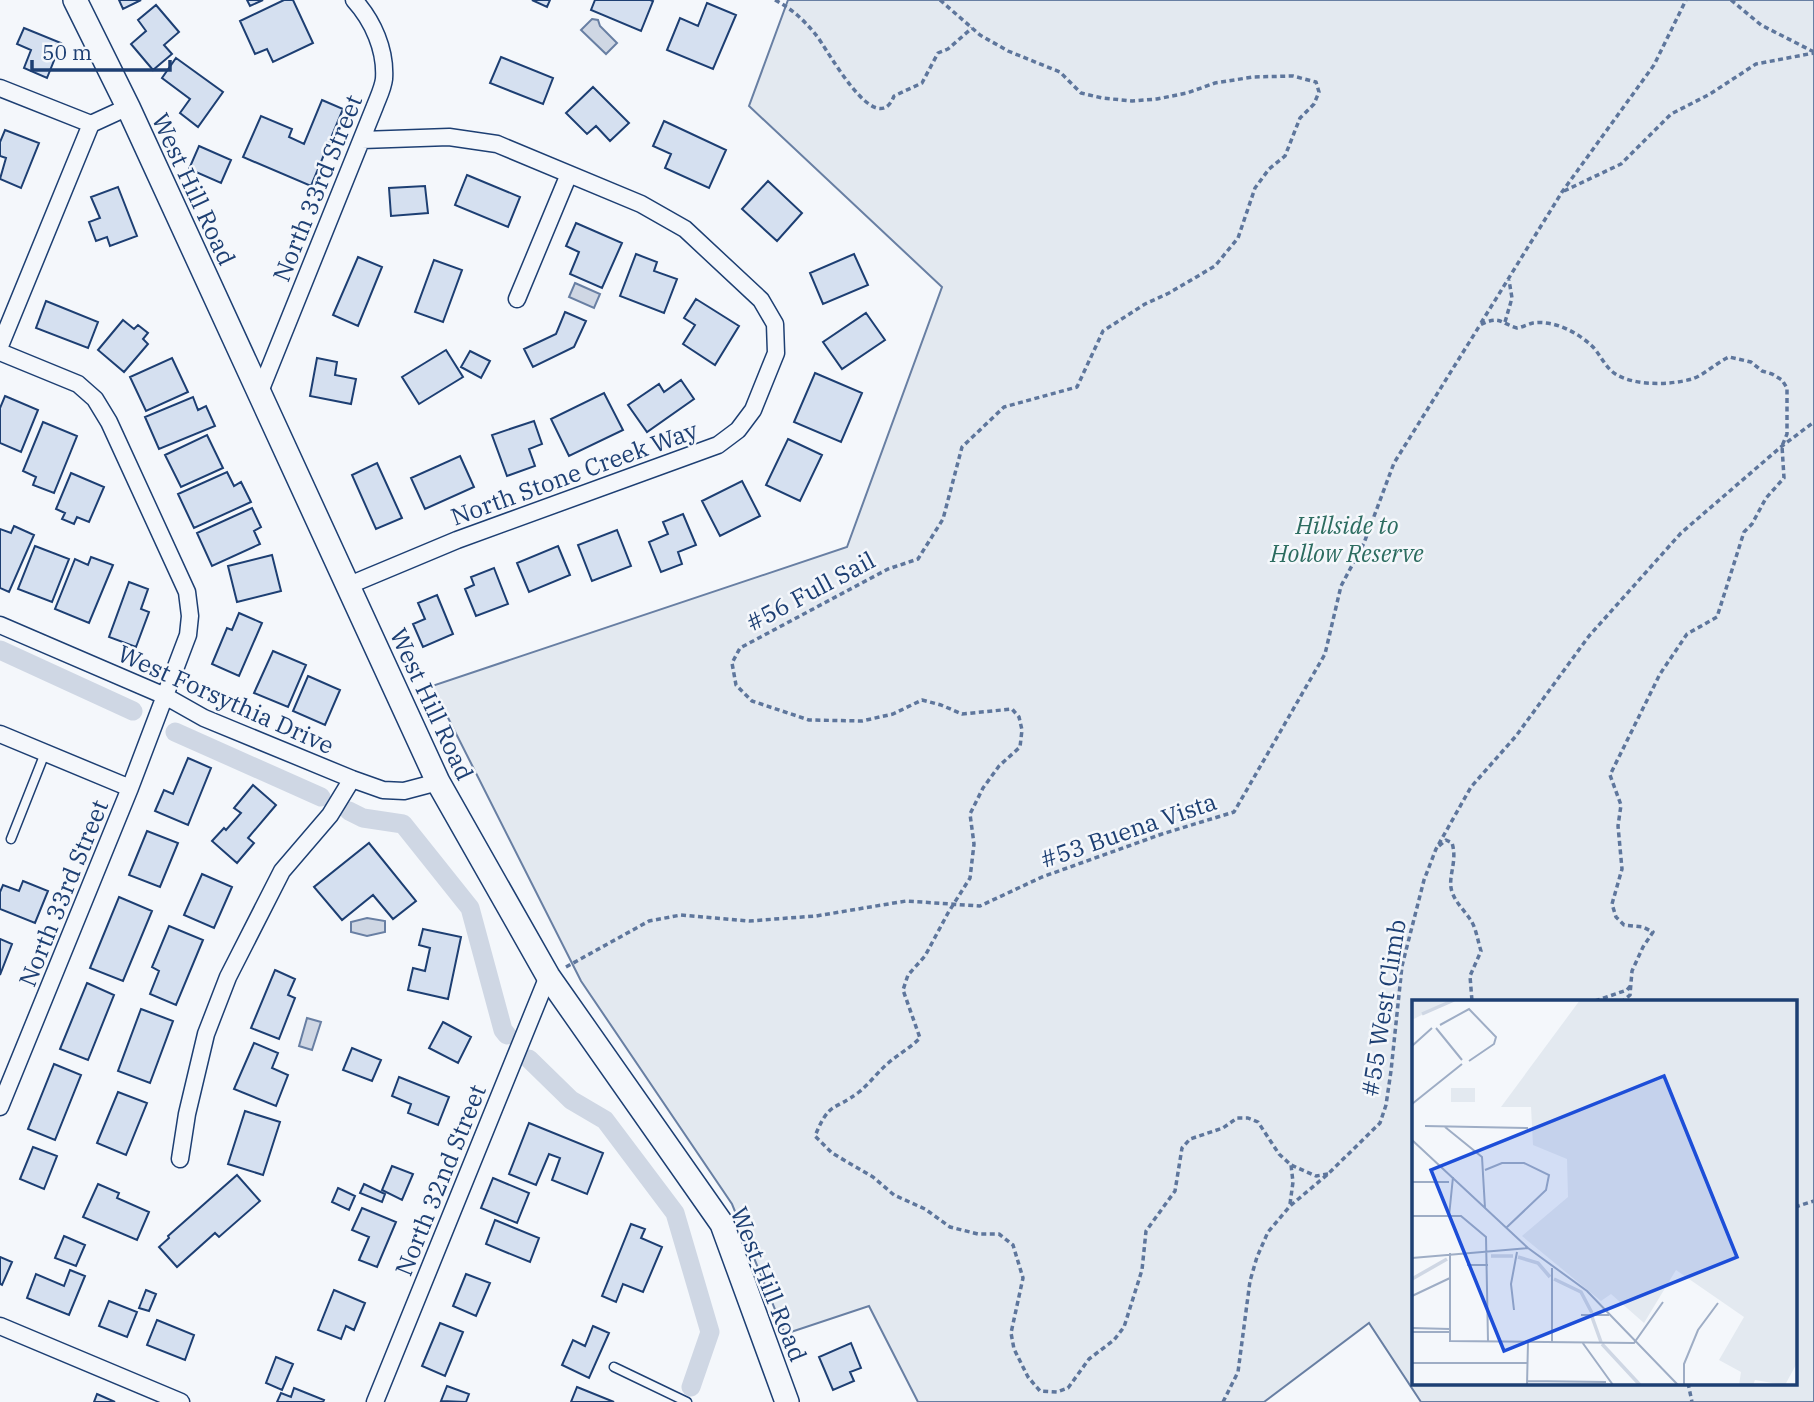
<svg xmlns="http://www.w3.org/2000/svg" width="1814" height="1402" font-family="'IBM Plex Serif',serif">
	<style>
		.green { fill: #e3e9f0; stroke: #687fa3; stroke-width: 2; fill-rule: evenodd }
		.water { fill: #cfd7e4; stroke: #687fa3; stroke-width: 2 }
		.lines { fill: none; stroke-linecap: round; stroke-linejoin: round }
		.canal { stroke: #cfd7e4; stroke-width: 19 }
		.building { fill: #d5e0f0; stroke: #1d3f73; stroke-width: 2 }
		.lane-casing { stroke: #1d3f73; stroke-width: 11 }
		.street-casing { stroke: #1d3f73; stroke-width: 19 }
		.secondary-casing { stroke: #1d3f73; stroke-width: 26 }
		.path { stroke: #5e769c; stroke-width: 3.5; stroke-dasharray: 5 3.5; stroke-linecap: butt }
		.lane { stroke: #f4f7fb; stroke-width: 8 }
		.street { stroke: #f4f7fb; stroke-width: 16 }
		.secondary { stroke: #f4f7fb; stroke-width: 23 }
		.labels { text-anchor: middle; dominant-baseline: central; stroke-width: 5; stroke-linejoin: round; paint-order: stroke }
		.street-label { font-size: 24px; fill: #1d3f73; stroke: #f4f7fb }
		.park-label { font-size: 24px; font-style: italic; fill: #2c6c60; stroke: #f4f7fb }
		.inset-river { fill: none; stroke: #cfd7e4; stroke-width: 3.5 }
		.inset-road { fill: none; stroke: #9eadc5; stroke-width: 2 }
		.view { fill: #1d4ed8; fill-opacity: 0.15; stroke: #1d4ed8; stroke-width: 3.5 }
		.inset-edge { fill: none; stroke: #1d3f73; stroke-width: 3.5 }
	</style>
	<rect width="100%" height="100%" fill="#f4f7fb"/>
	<path class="green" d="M788 0H1814V1402H1421L1369 1323 1264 1402H918L869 1306 785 1334 732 1204 581 981 432 686 847 547 942 287 749 106ZM1413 1001H1795V1383H1413Z"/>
	<path class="water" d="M592 19 598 20 600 26 617 43 606 54 581 30Z
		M575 283 600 294 594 308 569 297Z
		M367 918 385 921V932L367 936 351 932V922Z
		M307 1018 321 1022 312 1050 299 1046Z"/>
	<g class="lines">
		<path class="canal" d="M0 650 133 711
			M175 732 321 797
			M349 811 363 818 403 824 470 908 503 1030 507 1035
			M529 1059 571 1100 605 1120 675 1213 710 1332 691 1387"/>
	</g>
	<path class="building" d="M119 0H141L123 9Z
		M247 0H263L250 6Z
		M284 0H293L313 43 273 62 267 49 255 54 240 21Z
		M532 0H550L547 7Z
		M595 0H650L653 1 641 31 591 10Z
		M707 3 736 15 713 69 667 50 680 18 698 26Z
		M156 5 179 32 164 45 172 54 153 70 131 44 146 31 138 20Z
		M24 28 61 43 47 78 24 68 31 50 17 44Z
		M501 57 553 78 543 104 490 83Z
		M176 58 223 92 198 127 180 113 190 99 162 78Z
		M593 87 629 123 610 141 596 126 587 134 566 113Z
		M322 100 343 109 311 186 243 157 261 116 292 129 289 137 304 144Z
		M664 121 726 150 709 188 665 168 671 154 653 146Z
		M5 130 39 143 21 188 0 179 6 158 0 156V142Z
		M199 146 231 160 221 183 189 169Z
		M467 175 520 197 508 227 455 205Z
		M768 181 802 213 777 241 742 209Z
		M425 186 428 213 391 216 389 188Z
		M118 187 137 236 110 246 107 237 96 241 89 222 100 218 91 197Z
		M576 223 622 243 602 288 570 274 579 252 566 246Z
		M636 254 657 262 654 271 677 279 664 313 620 296Z
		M854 254 868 285 823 304 810 273Z
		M358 257 382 267 358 326 333 315Z
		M434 260 462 270 443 322 415 312Z
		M696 299 739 326 715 365 683 344 695 325 684 318Z
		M46 301 98 322 88 348 36 328Z
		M565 312 586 321 574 347 533 367 524 349 556 334Z
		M866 313 885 340 842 369 823 342Z
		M123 320 134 329 138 325 148 333 143 339 148 344 124 372 98 350Z
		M446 350 463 377 419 404 402 377Z
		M470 351 490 361 481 378 461 367Z
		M172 358 188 392 146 411 130 377Z
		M317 358 337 362 335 375 356 379 351 404 310 396Z
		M815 373 862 393 841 442 794 422Z
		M681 380 694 399 647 432 628 405 659 384 664 392Z
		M604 393 623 430 569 456 551 419Z
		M5 396 38 410 21 452 0 443V408Z
		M193 397 198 410 206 406 215 426 159 449 145 417Z
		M534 421 542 444 529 449 535 466 507 476 492 435Z
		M43 422 77 436 54 493 33 485 36 477 23 471Z
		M207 435 223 468 181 487 165 455Z
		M788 439 822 455 800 501 766 485Z
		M460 456 474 487 425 509 411 478Z
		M377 463 402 518 376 529 352 475Z
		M227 472 234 486 241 482 251 502 194 528 178 494Z
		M71 473 104 487 89 522 77 517 74 524 62 519 65 513 56 509Z
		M742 481 760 516 720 536 702 501Z
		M252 508 261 527 254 531 260 544 212 566 197 533Z
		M683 514 696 545 678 552 682 564 661 572 649 542 668 534 663 522Z
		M14 526 34 535 9 592 0 588V529L11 533Z
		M617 530 631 566 592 581 578 545Z
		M35 546 69 559 52 602 18 589Z
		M558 546 570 575 529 592 517 563Z
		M272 555 281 591 237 602 228 566Z
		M91 557 113 565 89 623 55 609 75 559 88 565Z
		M494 568 508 604 476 616 465 589 474 585 471 577Z
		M129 582 148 589 141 609 149 612 136 647 109 637Z
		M437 595 453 634 423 647 413 624 425 619 418 603Z
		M239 613 262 623 239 676 212 664 227 628 232 630Z
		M273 651 306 665 288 707 254 693Z
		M308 676 340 690 325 725 293 711Z
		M188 758 211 768 188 825 155 811 164 790 173 794Z
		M253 785 276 805 248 838 254 843 237 863 212 841 224 828 226 830 241 813 234 808Z
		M147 831 178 843 160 887 129 875Z
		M369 843 416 901 393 919 373 895 342 920 314 887Z
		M202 874 232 887 214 928 184 915Z
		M23 881 48 891 35 923 0 909V892L3 885 19 891Z
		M119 897 152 911 123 981 90 968Z
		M169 926 203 940 176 1005 150 994 159 971 152 967Z
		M423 929 461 937 448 999 408 990 413 968 425 971 430 948 419 945Z
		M0 939 12 944 0 975Z
		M275 970 295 979 288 995 295 998 279 1039 251 1028Z
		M87 983 114 995 88 1060 60 1049Z
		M141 1009 173 1021 150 1083 118 1071Z
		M443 1022 471 1037 458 1063 429 1048Z
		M254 1043 278 1053 272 1068 288 1075 276 1106 234 1089Z
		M352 1048 381 1060 372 1081 343 1070Z
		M54 1064 81 1075 55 1140 28 1129Z
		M399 1077 449 1097 438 1125 408 1113 411 1104 392 1096Z
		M118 1092 147 1103 126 1155 97 1143Z
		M245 1111 280 1122 263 1175 228 1164Z
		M529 1123 603 1153 587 1194 552 1180 560 1158 549 1154 536 1185 509 1174Z
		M33 1147 57 1156 44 1189 20 1179Z
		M392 1166 413 1174 402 1200 382 1190Z
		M237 1175 260 1201 219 1237 215 1233 177 1267 159 1247 169 1238 168 1236Z
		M493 1178 529 1193 517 1223 481 1208Z
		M98 1184 119 1193 117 1198 149 1212 137 1240 83 1217Z
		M364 1184 385 1194 382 1202 360 1193Z
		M338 1188 355 1196 349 1210 332 1202Z
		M362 1208 396 1222 377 1267 359 1260 369 1237 352 1230Z
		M495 1220 539 1238 530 1262 486 1244Z
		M631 1224 645 1229 641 1238 662 1247 643 1292 623 1284 616 1302 602 1296Z
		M64 1236 85 1245 76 1266 55 1258Z
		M0 1257 12 1262 2 1285 0 1284Z
		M70 1270 85 1276 69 1315 27 1298 36 1274 64 1286Z
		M466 1274 490 1283 476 1316 453 1306Z
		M146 1290 156 1294 149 1311 139 1308Z
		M334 1290 365 1303 354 1330 346 1326 341 1339 318 1330Z
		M109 1301 137 1312 127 1337 99 1326Z
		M157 1320 194 1335 185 1360 147 1345Z
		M440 1323 463 1332 445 1376 422 1366Z
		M593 1326 609 1333 589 1378 562 1365 573 1340 585 1346Z
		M851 1343 861 1368 850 1372 854 1381 833 1390 819 1357Z
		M276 1357 293 1364 282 1390 266 1383Z
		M447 1386 469 1394 466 1402 441 1401Z
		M577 1387 614 1402H571Z
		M294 1388 324 1400 323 1402H277L281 1393 291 1397Z
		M97 1394 115 1402H94Z"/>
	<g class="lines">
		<defs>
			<path id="lane" d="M11 839 45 753
				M614 1367 687 1402"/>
			<path id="street" d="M0 88 91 124
				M517 299 569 174
				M0 346 91 124 128 107
				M0 352 78 384 95 399 109 422 187 592 190 616 188 635 130 788 0 1107
				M259 394 375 106C378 98 383 88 384 79 386 50 373 21 354 0
				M347 586 457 540 718 445 738 430 753 410 776 353 775 324 761 300 685 229 641 204 497 144 449 137 362 140
				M0 625 165 696 204 718 352 779 383 790 404 791 438 782
				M0 734 130 788
				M180 1159 187 1114 206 1034 228 977 282 871 330 815 352 779
				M0 1326 181 1402
				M375 1402 548 976"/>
			<path id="secondary" d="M75 0 128 107 438 782 548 976 722 1224 787 1402"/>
		</defs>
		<use href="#lane" class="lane-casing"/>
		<use href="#street" class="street-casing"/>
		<use href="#secondary" class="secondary-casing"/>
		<path class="path" d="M775 0C792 9 804 20 816 35 827 48 876 142 894 96L922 83 938 53 948 49 972 28
			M940 0 980 35 1008 51 1060 72 1081 93 1102 98 1132 101 1157 99 1187 93 1215 83 1253 77 1293 76 1316 82 1319 92 1314 104 1300 118 1285 156 1269 169 1255 188 1238 238 1215 266 1169 293 1145 304 1103 331 1077 387 1004 407 962 447 943 519 918 559 888 569 740 648 732 663 736 685 752 701 809 720 862 721 893 714 922 700 941 705 962 714 1012 709 1019 717 1022 730 1020 747 999 766 983 788 970 814 974 844 970 878 948 913 925 956 908 975 903 990 920 1038C910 1048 897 1055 886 1065 877 1073 869 1084 859 1092 833 1112 830 1100 815 1136L832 1153 873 1177 894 1195 925 1209 950 1227 978 1234H999L1013 1245 1023 1278 1011 1333 1014 1349 1028 1377 1040 1391 1057 1392 1068 1388 1089 1359 1114 1340 1124 1327 1142 1270 1146 1231 1175 1191 1182 1148 1190 1139 1223 1128 1237 1118H1248L1258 1122 1279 1154 1291 1165 1316 1176 1328 1174
			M1731 0 1761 25 1814 52
			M1564 191 1621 164 1671 114 1710 94 1756 64 1814 53
			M1505 322 1512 298 1509 280
			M1481 323 1562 192 1654 65 1686 0
			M1439 846 1446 840 1452 843C1458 862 1447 877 1452 892 1456 903 1464 910 1470 919 1476 927 1478 942 1481 951L1470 976 1472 1001
			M566 967 649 921 681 915 749 921 816 916 906 901 980 906 1042 877 1162 834 1234 812 1325 654 1341 586 1364 543 1394 463 1480 325C1500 315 1500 323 1517 328 1523 327 1528 324 1533 323 1554 320 1577 332 1592 346 1601 355 1605 368 1617 375 1637 386 1670 385 1692 379 1704 375 1716 363 1729 357L1751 362 1762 371 1772 374 1782 380 1787 388V434L1782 446 1784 478 1766 498 1752 524 1744 532 1717 617 1687 634 1660 674 1610 775 1621 805 1618 826 1622 869 1612 904 1616 917 1624 925 1643 927 1653 932 1643 947 1632 971 1630 995 1623 1001
			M1595 1001 1627 990 1631 985
			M1290 1204 1293 1182 1291 1165
			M1795 1207 1814 1201
			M1688 1383 1692 1402
			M1223 1402 1238 1372 1250 1281 1257 1257 1268 1232 1290 1206 1328 1174 1380 1123 1386 1105 1391 1071 1402 966 1424 880 1436 849 1471 787 1516 736 1589 636 1681 533 1782 446 1814 422"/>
		<use href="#lane" class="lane"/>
		<use href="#street" class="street"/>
		<use href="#secondary" class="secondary"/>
	</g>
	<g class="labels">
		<g class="street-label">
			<text transform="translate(317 188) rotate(-68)">North 33rd Street</text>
			<text transform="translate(194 189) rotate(65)">West Hill Road</text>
			<text transform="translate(574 473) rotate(-20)">North Stone Creek Way</text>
			<text transform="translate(810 591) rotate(-28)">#56 Full Sail</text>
			<text transform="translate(226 699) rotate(24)">West Forsythia Drive</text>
			<text transform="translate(432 704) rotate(65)">West Hill Road</text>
			<text transform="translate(1128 830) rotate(-19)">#53 Buena Vista</text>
			<text transform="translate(63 893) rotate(-68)">North 33rd Street</text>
			<text transform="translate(1383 1008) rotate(-81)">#55 West Climb</text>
			<text transform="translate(440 1180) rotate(-68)">North 32nd Street</text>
			<text transform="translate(769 1284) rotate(68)">West Hill Road</text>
		</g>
		<g class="park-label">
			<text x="1347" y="525">Hillside to<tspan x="1347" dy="28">Hollow Reserve</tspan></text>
		</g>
	</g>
	<g transform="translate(1412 1000)">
		<rect width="385" height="385" fill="#f4f7fb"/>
		<path d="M0 0H38L0 20ZM168 0H385V363L373 385 343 380 341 385H327L329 372 307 360 332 317 264 270 232 323 199 294 189 301 110 236 156 197 155 159 121 145 119 107H89ZM39 88H63V102H39Z" fill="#e3e9f0"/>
		<path class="inset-river" d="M10 14 42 0M79 256H101M106 257 126 263 138 277M0 279 35 259M142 279 169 292 180 313M180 317 189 342M190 344 228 385"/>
		<path class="inset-road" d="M28 25 57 9 84 37 82 44 57 61M24 28 50 60M0 46 20 28M0 104 50 64M13 126 116 128M33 127 70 157 73 208M0 140 116 248 175 291 266 385M73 170 90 163H112L137 175 134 190 94 228M0 182H37M0 216H49L74 237 76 341M37 216 41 177M38 253V341L222 343 251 302M0 258 116 248M55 265H76M0 296 38 278M102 310 99 284 105 252M169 315H197M0 328 38 329M0 332H38M140 342V268M170 342 201 385M0 363H116M115 381 194 382M115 385 116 342M272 385V364L286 330 306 303"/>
		<path class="view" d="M252 76 325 257 92 351 19 170Z"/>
		<rect width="385" height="385" class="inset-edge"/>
	</g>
	<path d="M32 60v10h138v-10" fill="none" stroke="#1d3f73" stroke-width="3.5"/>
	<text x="42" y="60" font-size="21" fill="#1d3f73" stroke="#f4f7fb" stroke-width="5" paint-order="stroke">50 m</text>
</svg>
